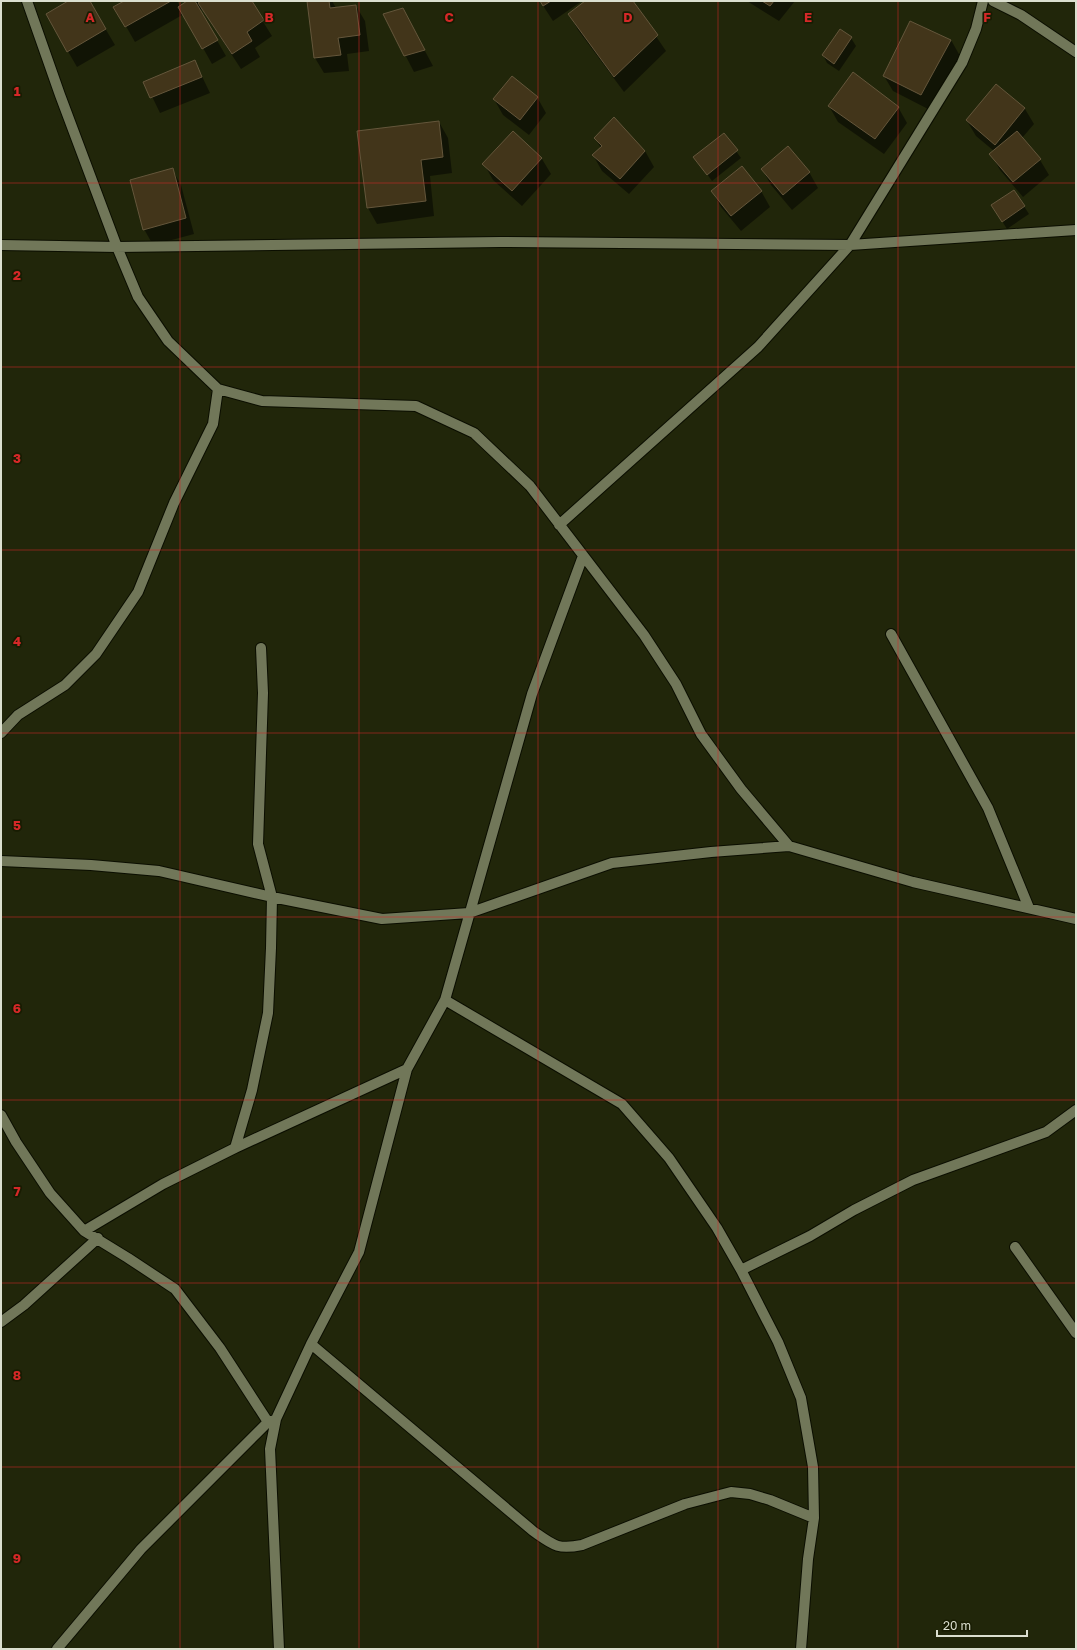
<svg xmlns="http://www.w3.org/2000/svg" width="1077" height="1650" font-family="'Golos Text',sans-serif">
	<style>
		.shadow { fill: #0007 }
		.building { fill: #42351a; stroke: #64563b }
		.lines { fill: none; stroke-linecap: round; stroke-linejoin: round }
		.minor-casing { stroke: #0b0e00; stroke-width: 12 }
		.minor { stroke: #717759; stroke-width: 10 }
		.grid { fill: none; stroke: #d62828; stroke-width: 1; stroke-opacity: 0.55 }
		.grid-label { font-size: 13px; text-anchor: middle; font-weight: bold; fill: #d62828; stroke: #181c02; stroke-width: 3.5; stroke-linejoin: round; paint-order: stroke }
	</style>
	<rect width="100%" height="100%" fill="#21260a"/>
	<path class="shadow" d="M68 1H89L115 45 77 67 47 15Z
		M126 1H177L180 6 189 1H250L272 36 255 48 260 57 241 69 202 9 200 11 226 56 212 64 184 14 135 42 115 7Z
		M308 1H332L336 8 356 6 365 21 369 51 347 54 349 71 324 73 315 58Z
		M540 1H582L553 21Z
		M586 1H632L666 51 624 92 578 30 569 14Z
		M747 1H795L779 21Z
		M384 14 411 25 433 66 414 72Z
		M840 30 851 38 856 46 839 71 827 63 823 55Z
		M951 40 960 56 930 110 893 91 884 76Z
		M195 62 210 93 160 113 145 82Z
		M996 85 1025 109 1034 124 1022 138 1040 160 1049 175 1023 197 1000 170 991 154 994 151 976 136 967 121Z
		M537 97 546 113 529 135 503 115 494 99Z
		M829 106 898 107 907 123 884 154 838 122Z
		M439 122 448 138 452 173 430 176 434 216 377 224 368 208 359 132Z
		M513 132 542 159 551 174 522 206 493 180 484 164Z
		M724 134 741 158 712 181 695 157Z
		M595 138 645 151 654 167 629 194 602 171 593 155 601 148Z
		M172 169 181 185 194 234 153 245 144 229Z
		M762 169 809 172 818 188 792 210 771 185Z
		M712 191H761L770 207 741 231 721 207Z
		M1014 191 1029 214 1007 229 997 213Z"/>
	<path class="building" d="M68 1H90L106 29 67 52 46 14Z
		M124 1H171L125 27 113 7Z
		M187 1H195L218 40 202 49 178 7Z
		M201 1H252L264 20 247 32 252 41 232 54 198 3Z
		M307 1H329L330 8 356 5 360 35 338 38 341 55 314 58Z
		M540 1H551L543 6Z
		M585 1H633L658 35 614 77 568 14Z
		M762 1H774L770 6Z
		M403 8 425 50 404 56 383 14Z
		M910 21 951 40 921 95 883 76Z
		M840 29 852 37 834 64 822 55Z
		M195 60 202 77 150 98 143 82Z
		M853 72 899 107 875 139 828 106Z
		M512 76 538 97 520 120 493 99Z
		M996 84 1025 108 995 145 966 120Z
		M614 117 645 151 620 179 592 155 602 146 594 138Z
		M439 121 443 157 421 160 426 201 367 208 357 131Z
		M513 131 542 158 512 191 482 164Z
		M1017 131 1041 159 1013 182 989 154Z
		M724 133 738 150 707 175 693 157Z
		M788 146 810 172 783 195 761 169Z
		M742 166 762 191 731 216 711 191Z
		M173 168 186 218 143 230 130 180Z
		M1014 190 1025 206 1002 222 991 205Z"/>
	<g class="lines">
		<defs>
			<path id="minor" d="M27 1 60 95 117 247 138 297 168 341 218 389 262 401 416 406 474 433 530 486 644 635 676 684 701 734 741 789 789 846
				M993 1 1021 15 1076 52
				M1 245 117 247 500 242 850 245 1076 230
				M559 525 758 347 850 245 962 63 976 29 983 1
				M891 634 988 808 1029 908
				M1 733 18 715 65 685 96 654 138 592 174 503 213 424 218 389
				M1 861 91 865 159 871 272 897 382 919 469 913 612 863 711 852 789 846 913 882 1076 919
				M445 1000 622 1104 669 1158 717 1228 741 1270 778 1342 801 1398 813 1467 814 1518 808 1559 801 1649
				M1 1115 16 1142 50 1193 84 1231 128 1258 175 1289 220 1348 268 1422
				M235 1148 252 1090 268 1013 271 948 272 897 258 844 263 693 261 648
				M84 1231 163 1184 235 1148 407 1069
				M1015 1247 1076 1333
				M741 1270 810 1236 854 1210 913 1180 1046 1132 1076 1110
				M1 1322 24 1305 98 1238
				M311 1344 533 1531C553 1545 557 1550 582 1545L685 1504 731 1492 750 1494 770 1500 814 1518
				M57 1649 141 1549 268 1422 275 1420
				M279 1649 270 1449 276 1419 311 1344 359 1252 407 1069 445 1000 532 694 583 556"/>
		</defs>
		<use href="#minor" class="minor-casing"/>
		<use href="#minor" class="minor"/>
	</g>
	<path class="grid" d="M180 1V1649M359 1V1649M538 1V1649M718 1V1649M898 1V1649M1 183H1076M1 367H1076M1 550H1076M1 733H1076M1 917H1076M1 1100H1076M1 1283H1076M1 1467H1076"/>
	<g class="grid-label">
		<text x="90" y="22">A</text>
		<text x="269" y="22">B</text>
		<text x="449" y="22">C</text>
		<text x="628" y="22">D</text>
		<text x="808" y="22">E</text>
		<text x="987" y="22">F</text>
		<text x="17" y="96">1</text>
		<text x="17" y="280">2</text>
		<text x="17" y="463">3</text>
		<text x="17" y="646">4</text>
		<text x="17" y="830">5</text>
		<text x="17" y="1013">6</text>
		<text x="17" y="1196">7</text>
		<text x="17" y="1380">8</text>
		<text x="17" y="1563">9</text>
	</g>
	<rect width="1077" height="1650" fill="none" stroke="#dbdfcf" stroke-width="4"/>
	<path d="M937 1630v6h90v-6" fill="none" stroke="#dbdfcf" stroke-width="2"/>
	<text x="943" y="1630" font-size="12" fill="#dbdfcf" stroke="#181c02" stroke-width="3" paint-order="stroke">20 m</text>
</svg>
